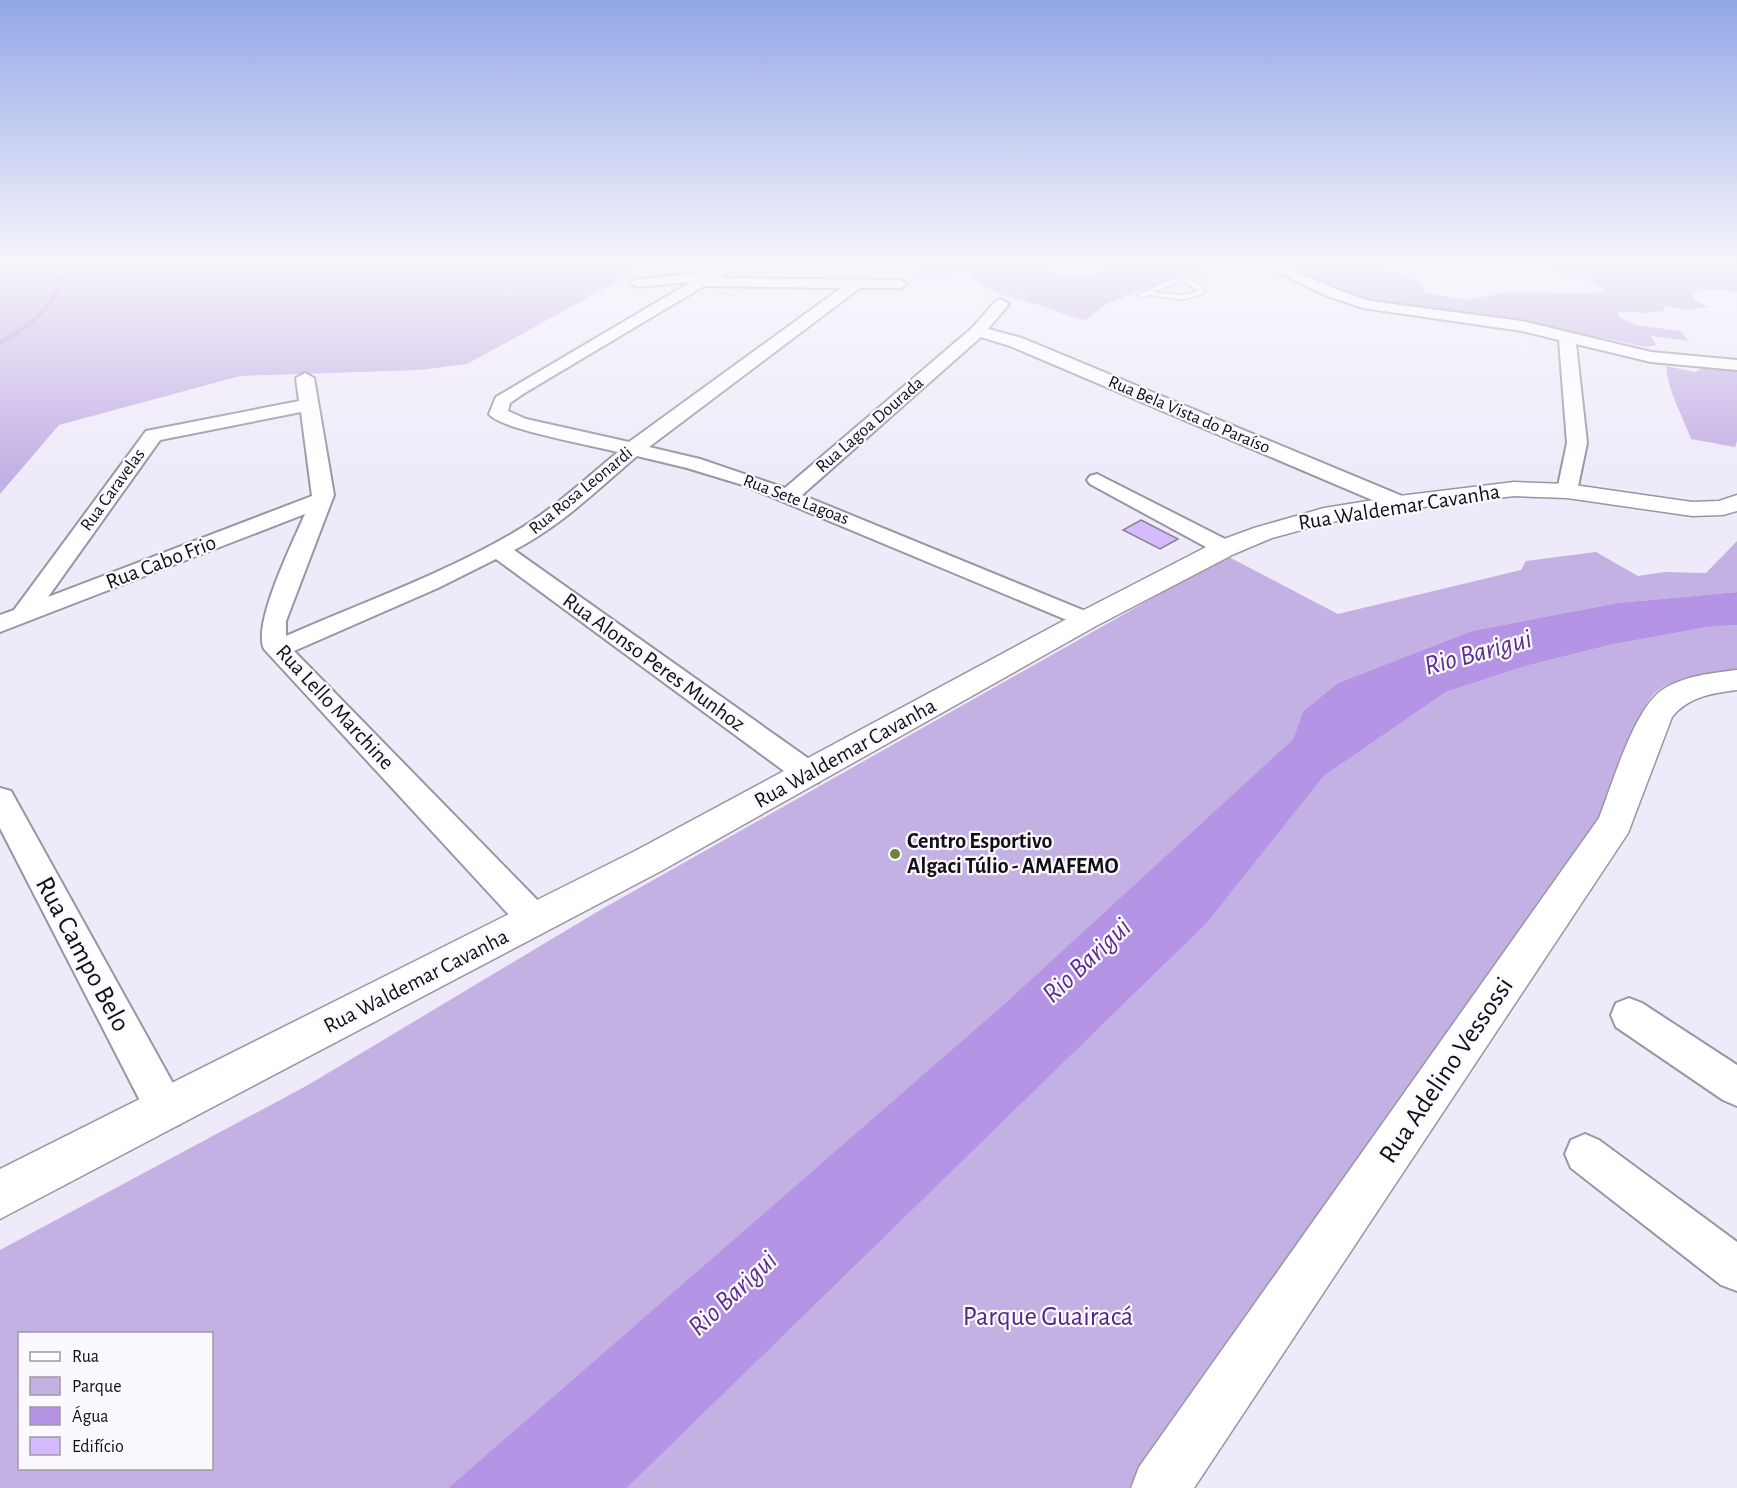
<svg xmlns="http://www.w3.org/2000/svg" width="1737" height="1488" font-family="'Alegreya Sans',sans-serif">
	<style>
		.green { fill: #c4b1e4; fill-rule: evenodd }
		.water { fill: #b594e5 }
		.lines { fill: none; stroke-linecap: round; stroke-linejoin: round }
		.stream { stroke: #b594e5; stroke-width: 4.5 }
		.building { fill: #d5bbfd; stroke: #888390; stroke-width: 1.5 }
		.lane-casing { stroke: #9a94a3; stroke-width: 2 }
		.street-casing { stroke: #9a94a3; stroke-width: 4 }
		.secondary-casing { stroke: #9a94a3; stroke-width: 3 }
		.lane { fill: #fff; fill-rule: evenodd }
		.street { fill: #fff; fill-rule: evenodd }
		.secondary { fill: #fff; fill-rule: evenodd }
		.poi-dot { fill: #708536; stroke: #fbf9ff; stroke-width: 2 }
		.labels { text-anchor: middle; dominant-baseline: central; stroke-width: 4.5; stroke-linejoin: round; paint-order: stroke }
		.far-street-label { font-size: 18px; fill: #110f14; stroke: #fbf9ff }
		.street-label { font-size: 22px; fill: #110f14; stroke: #fbf9ff }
		.poi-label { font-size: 22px; font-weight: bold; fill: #110f14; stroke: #fbf9ff; text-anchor: start }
		.near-street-label { font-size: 27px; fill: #110f14; stroke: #fbf9ff }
		.near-park-label { font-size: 27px; fill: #542683; stroke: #fbf9ff }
		.near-water-label { font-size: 28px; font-style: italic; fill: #5b2e8b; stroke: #fbf9ff }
	</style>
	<rect width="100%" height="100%" fill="#efeaf9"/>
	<path class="green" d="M0 262H653L467 364 419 370 240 376 59 425 0 494Z
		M919 262H1042L1065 275 1100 272 1105 262H1216L1106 304 1086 320C1072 318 1063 313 1050 309 1020 298 992 297 968 274L909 275 908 272 900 269H922L926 265Z
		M1277 262C1333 262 1372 255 1423 284L1425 293 1469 300 1511 291 1585 294 1606 291 1585 278 1508 262 1737 264V291L1699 289 1693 295V300L1709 307 1690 310 1666 306 1663 311 1647 313 1618 311 1619 317 1635 325 1680 331 1689 341 1651 336 1656 345 1646 347 1522 321 1364 300Z
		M1666 366 1695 372 1706 366 1737 369V441L1735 447 1691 439C1682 414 1668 392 1666 366Z
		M1737 541V592L1617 603 1471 631 1338 683 1303 711 1293 739 1004 1004 448 1488H0V1250L308 1085 602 909 1227 556 1338 614 1521 570 1526 561 1596 552 1638 576 1664 572 1706 573ZM20 1334H212V1468H20Z
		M1737 625V670C1712 672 1678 676 1657 691 1635 708 1616 790 1607 819L1134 1488H627L1207 923 1324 776 1446 692 1526 666 1614 644 1709 627Z"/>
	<path class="water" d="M1737 592V625L1709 627 1614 644 1526 666 1446 692 1324 776 1207 923 627 1488H448L1004 1004 1293 739 1303 711 1338 683 1471 631 1617 603Z"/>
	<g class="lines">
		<path class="stream" d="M0 343C36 323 58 303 68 262"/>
	</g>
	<path class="building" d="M1141 520 1178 539 1160 549 1123 530Z"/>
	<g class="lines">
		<defs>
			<path id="lane" d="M1228 262H1238L1189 278 1200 285 1206 292 1197 296 1181 300 1148 295 1142 297 1138 295 1165 282ZM1182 280 1198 291 1181 295 1154 292Z"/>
			<path id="street" d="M725 262H742L719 278 900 280 907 284 900 288H860L649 447 700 459 785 488 972 328 996 301 1001 299 1009 304 988 329 1022 338 1407 498 1410 503 1407 508H1391L1010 346 981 337 802 495 1095 615 1098 620 1095 625 1086 628 743 485 687 468 637 456C598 489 560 527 514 550L819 766 824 774 819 782 809 785 799 782 496 559 438 588 294 651 547 910 552 920 547 930 535 934 523 930 264 649C252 624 293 542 305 514L0 632V615L14 610 146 431 299 401 296 378 305 373 314 378 334 495 286 621V636C361 603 441 575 513 533 551 511 584 480 618 452 595 446 499 429 489 414L496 397 691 282 637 287 630 283 632 280 707 272ZM704 286 841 288 629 442 526 419 508 411 510 403 523 394ZM301 412 312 496 48 597 160 440Z
				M1257 262H1275L1335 289 1370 301 1522 321 1651 352 1737 360V370L1651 362 1576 344 1587 443 1577 491 1574 495H1560L1557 491 1567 443 1559 340 1522 331 1363 308 1325 295Z
				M1097 474 1233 543 1236 548 1233 553H1217L1090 484 1087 480 1090 476Z
				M0 788 11 791 180 1096 186 1110 180 1124 166 1129 152 1124 0 828Z
				M1629 998 1642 1003 1737 1065V1106L1723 1100 1616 1027 1611 1015 1616 1003Z
				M1585 1134 1599 1140 1737 1242V1291L1721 1285 1571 1168 1565 1154 1571 1140Z"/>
			<path id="secondary" d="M1514 482 1567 484 1692 502 1719 501 1737 495V511L1723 515 1692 516 1567 498 1514 496 1399 510 1327 523 1272 538 1234 554 1096 626 661 871 0 1219V1169L635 851 1076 614 1216 542 1254 528 1324 508 1399 496Z
				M1737 670V690C1712 693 1688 697 1672 717L1628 833 1194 1488H1131L1139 1467 1599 818C1612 785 1634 709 1662 690 1683 676 1712 673 1737 670Z"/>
		</defs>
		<use href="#lane" class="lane-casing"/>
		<use href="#street" class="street-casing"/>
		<use href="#secondary" class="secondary-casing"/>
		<use href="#lane" class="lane"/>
		<use href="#street" class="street"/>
		<use href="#secondary" class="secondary"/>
	</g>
	<linearGradient id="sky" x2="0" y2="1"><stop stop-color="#93a7e7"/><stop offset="0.56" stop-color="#f8f6fc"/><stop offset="1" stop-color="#f8f6fc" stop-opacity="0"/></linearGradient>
	<rect width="1737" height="470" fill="url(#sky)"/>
	<circle class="poi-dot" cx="895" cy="854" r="6"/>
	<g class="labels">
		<g class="far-street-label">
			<text transform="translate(1189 415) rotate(23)">Rua Bela Vista do Paraíso</text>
			<text transform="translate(870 425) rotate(-41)">Rua Lagoa Dourada</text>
			<text transform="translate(113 490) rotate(-54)">Rua Caravelas</text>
			<text transform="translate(581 491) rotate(-39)">Rua Rosa Leonardi</text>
			<text transform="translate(796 500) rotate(21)">Rua Sete Lagoas</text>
		</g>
		<g class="street-label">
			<text transform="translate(1399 507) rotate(-9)">Rua Waldemar Cavanha</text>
			<text transform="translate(161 562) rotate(-21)">Rua Cabo Frio</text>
			<text transform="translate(654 662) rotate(36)">Rua Alonso Peres Munhoz</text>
			<text transform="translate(335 707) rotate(47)">Rua Lello Marchine</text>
			<text transform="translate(845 753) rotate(-29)">Rua Waldemar Cavanha</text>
			<text transform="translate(416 981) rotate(-27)">Rua Waldemar Cavanha</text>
		</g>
		<g class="poi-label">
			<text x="907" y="841">Centro Esportivo<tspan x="907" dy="25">Algaci Túlio - AMAFEMO</tspan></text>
		</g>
		<g class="near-street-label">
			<text transform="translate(83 954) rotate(62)">Rua Campo Belo</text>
			<text transform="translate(1446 1070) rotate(-56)">Rua Adelino Vessossi</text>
		</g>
		<g class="near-park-label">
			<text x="1048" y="1316">Parque Guairacá</text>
		</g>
		<g class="near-water-label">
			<text transform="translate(1478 653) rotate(-15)">Rio Barigui</text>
			<text transform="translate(1087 961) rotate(-43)">Rio Barigui</text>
			<text transform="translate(733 1294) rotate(-43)">Rio Barigui</text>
		</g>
	</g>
	<rect x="18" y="1332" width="195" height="138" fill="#fbf9ff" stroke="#9d9ba1" stroke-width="1.5"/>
	<rect x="30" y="1352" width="30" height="9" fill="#ffffff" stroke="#9d9ba1" stroke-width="1.5"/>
	<text x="72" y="1362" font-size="18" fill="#110f14">Rua</text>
	<rect x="30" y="1377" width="30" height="18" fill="#c4b1e4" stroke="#9d9ba1" stroke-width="1.5"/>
	<text x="72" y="1392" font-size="18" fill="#110f14">Parque</text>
	<rect x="30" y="1407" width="30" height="18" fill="#b594e5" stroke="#9d9ba1" stroke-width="1.5"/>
	<text x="72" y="1422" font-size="18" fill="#110f14">Água</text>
	<rect x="30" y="1437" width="30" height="18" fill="#d5bbfd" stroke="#9d9ba1" stroke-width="1.5"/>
	<text x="72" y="1452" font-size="18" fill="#110f14">Edifício</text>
</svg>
